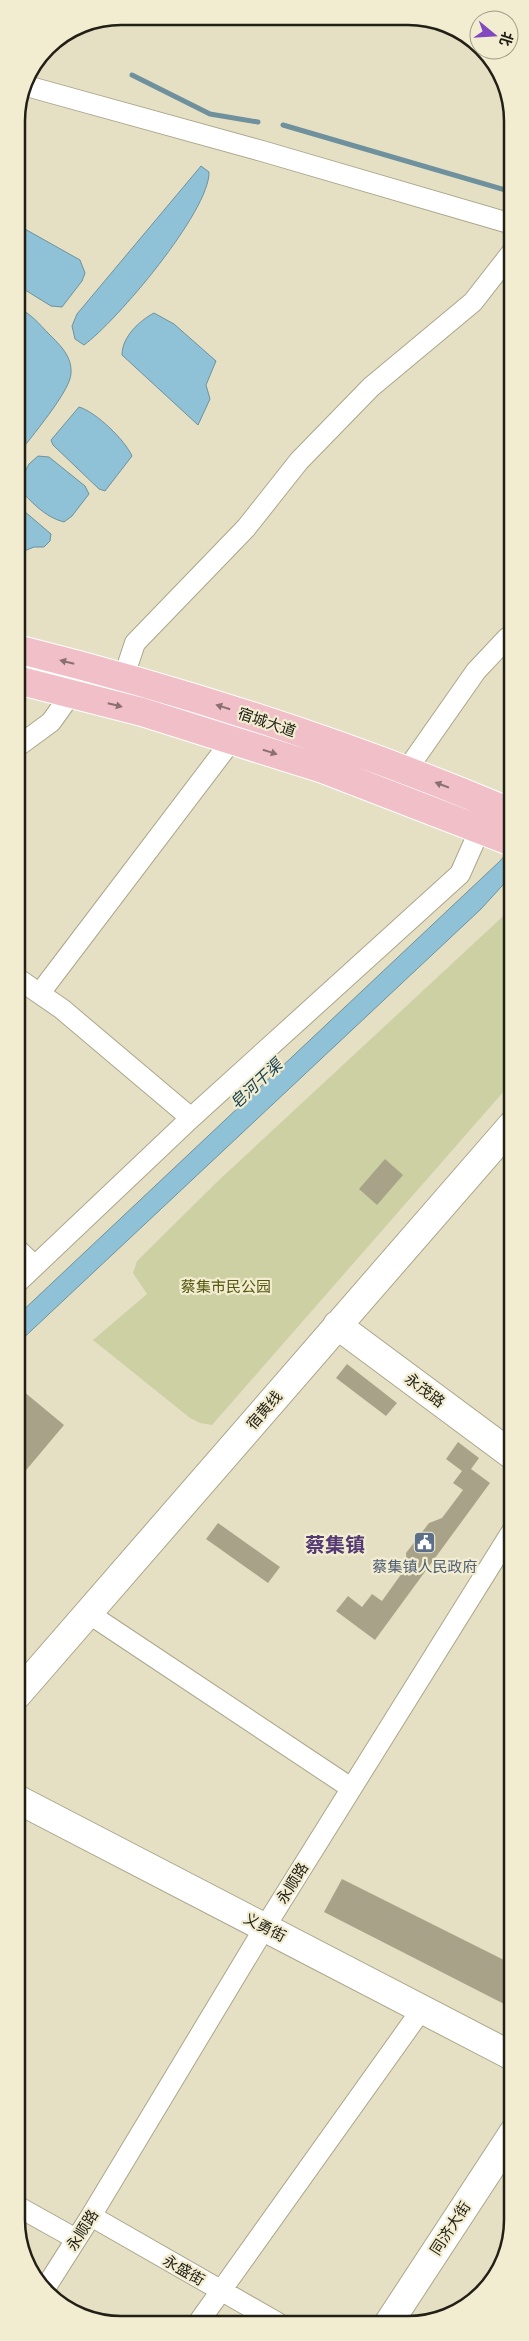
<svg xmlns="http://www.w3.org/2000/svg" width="529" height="2341" font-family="'Space Grotesk','Noto Sans SC',sans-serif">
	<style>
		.green { fill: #ccd0a3 }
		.water { fill: #8fc1d7; stroke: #6e919d }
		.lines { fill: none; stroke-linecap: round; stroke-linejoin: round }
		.stream { stroke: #6e919d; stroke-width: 5 }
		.building { fill: #a8a388 }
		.street-casing { stroke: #aba68b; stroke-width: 22 }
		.secondary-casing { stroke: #aba68b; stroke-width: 30 }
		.primary-casing { stroke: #fff; stroke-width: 30 }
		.street { stroke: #fff; stroke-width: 20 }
		.secondary { stroke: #fff; stroke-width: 28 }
		.primary { stroke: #f1bfc8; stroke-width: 28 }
		.oneway { fill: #8a706f }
		.labels { text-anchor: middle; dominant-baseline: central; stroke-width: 4.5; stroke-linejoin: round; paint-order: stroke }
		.street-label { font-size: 15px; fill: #222016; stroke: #f2edd0 }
		.park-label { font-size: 15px; fill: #55570e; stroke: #f2edd0 }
		.service-label { font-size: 15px; fill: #4e5e75; stroke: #f2edd0 }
		.water-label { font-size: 16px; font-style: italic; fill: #164051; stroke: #f2edd0 }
		.district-label { font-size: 20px; font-weight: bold; fill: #543974; stroke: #f2edd0 }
		.rim { fill: none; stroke: #222016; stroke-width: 2.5 }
	</style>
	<rect width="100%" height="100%" fill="#e5e0c3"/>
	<path class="green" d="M512 908V1082L212 1425 200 1423 190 1418 93 1340 147 1294 133 1273 137 1261 218 1181Z"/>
	<path class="water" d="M201 166 209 172C210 211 116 322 84 345L75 339 72 326 77 314Z
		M16 224 80 260 85 273 82 281 62 307 51 306 17 285Z
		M17 308C30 312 40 325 49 334 60 345 72 356 71 373 71 391 29 439 17 456Z
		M154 313 174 324 216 361 206 385 210 399 198 425 122 355C122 337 139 321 154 313Z
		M79 407C96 412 125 440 132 456L105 491 99 489 53 445 51 440Z
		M38 456 49 457 85 486 89 494 72 516 64 522C44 517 31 501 17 487L29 464Z
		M17 505 51 534 50 541 44 547H34L17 554Z
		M512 847V875L481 909 17 1344V1316L500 861Z"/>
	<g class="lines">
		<path class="stream" d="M132 75 210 114 258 122
			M283 125 512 192"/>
	</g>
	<path class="building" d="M385 1159 403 1175 377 1205 359 1189Z
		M347 1364 397 1403 386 1416 336 1378Z
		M17 1386 64 1425 17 1481Z
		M458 1442 479 1458 471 1469 490 1483 375 1640 336 1611 348 1596 362 1607 372 1594 382 1601 407 1566 406 1553 429 1523 442 1518 463 1490 453 1483 462 1471 446 1459Z
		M218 1523 280 1567 268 1583 206 1539Z
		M342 1879 512 1964V2008L324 1912Z"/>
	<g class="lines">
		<defs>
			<path id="street" d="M23 85 262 151 512 224
				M124 676 135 643 246 528 299 461 371 387 473 302 512 252
				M17 747 51 722 71 694
				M406 771 476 671 507 638 512 636
				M17 978 62 1009 191 1118
				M40 993 232 740
				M17 1249 35 1266
				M17 1283 191 1118 460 874 480 829
				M88 1613 351 1788
				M17 2206 76 2239
				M91 2216 278 2323
				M44 2290 91 2216 265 1927 512 1531
				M198 2323 422 2009"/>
			<path id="secondary" d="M337 1325 512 1455
				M17 1695 512 1125
				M17 1799 512 2056
				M388 2324 513 2133"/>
			<path id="primary" d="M17 649C185 691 352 745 512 813
				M17 680 142 712 323 769 512 842"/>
		</defs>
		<use href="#street" class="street-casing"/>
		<use href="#secondary" class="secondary-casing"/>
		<use href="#primary" class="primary-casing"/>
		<use href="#street" class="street"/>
		<use href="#secondary" class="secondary"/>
		<use href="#primary" class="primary"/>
	</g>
	<defs><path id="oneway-solid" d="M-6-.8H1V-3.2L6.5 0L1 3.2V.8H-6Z" transform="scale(1.25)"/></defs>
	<g class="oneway">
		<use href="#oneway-solid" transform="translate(67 662) rotate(-166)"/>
		<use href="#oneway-solid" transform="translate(115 705) rotate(14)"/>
		<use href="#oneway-solid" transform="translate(223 707) rotate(-162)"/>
		<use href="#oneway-solid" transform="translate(270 752) rotate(17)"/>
		<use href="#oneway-solid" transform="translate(442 785) rotate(-159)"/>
	</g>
	<defs>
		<symbol id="civic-square" viewBox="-11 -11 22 22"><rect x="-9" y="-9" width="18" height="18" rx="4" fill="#5c6f8a" stroke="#f2edd0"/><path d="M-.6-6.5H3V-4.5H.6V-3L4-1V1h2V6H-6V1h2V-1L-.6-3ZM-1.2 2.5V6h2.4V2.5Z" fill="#fff"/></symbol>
	</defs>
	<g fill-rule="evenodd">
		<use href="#civic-square" x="412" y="1530" width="25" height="25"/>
	</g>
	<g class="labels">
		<g class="street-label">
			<text transform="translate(267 722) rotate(19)">宿城大道</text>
			<text transform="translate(425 1390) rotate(37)">永茂路</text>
			<text transform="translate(264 1410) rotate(-49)">宿黄线</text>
			<text transform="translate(292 1883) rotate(-58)">永顺路</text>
			<text transform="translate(265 1927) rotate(27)">义勇街</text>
			<text transform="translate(450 2228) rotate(-57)">同济大街</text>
			<text transform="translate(82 2230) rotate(-58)">永顺路</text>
			<text transform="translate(184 2270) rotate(30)">永盛街</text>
		</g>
		<g class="park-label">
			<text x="226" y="1286">蔡集市民公园</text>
		</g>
		<g class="service-label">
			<text x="425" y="1566">蔡集镇人民政府</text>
		</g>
		<g class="water-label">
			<text transform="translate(256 1084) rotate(-43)">皂河干渠</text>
		</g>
		<g class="district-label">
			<text x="335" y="1545">蔡集镇</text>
		</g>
	</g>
	<path d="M0 0H529V2341H0ZM121 25H408A96 96 0 0 1 504 121V2220A96 96 0 0 1 408 2316H121A96 96 0 0 1 25 2220V121A96 96 0 0 1 121 25Z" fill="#f2edd0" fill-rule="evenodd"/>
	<path class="rim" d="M121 25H408A96 96 0 0 1 504 121V2220A96 96 0 0 1 408 2316H121A96 96 0 0 1 25 2220V121A96 96 0 0 1 121 25Z"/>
	<g transform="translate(494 35) rotate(108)"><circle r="24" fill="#f2edd0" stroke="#9f9b86"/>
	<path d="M0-4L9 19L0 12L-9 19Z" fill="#8248bf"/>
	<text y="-8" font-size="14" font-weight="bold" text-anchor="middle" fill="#222016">北</text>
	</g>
</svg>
